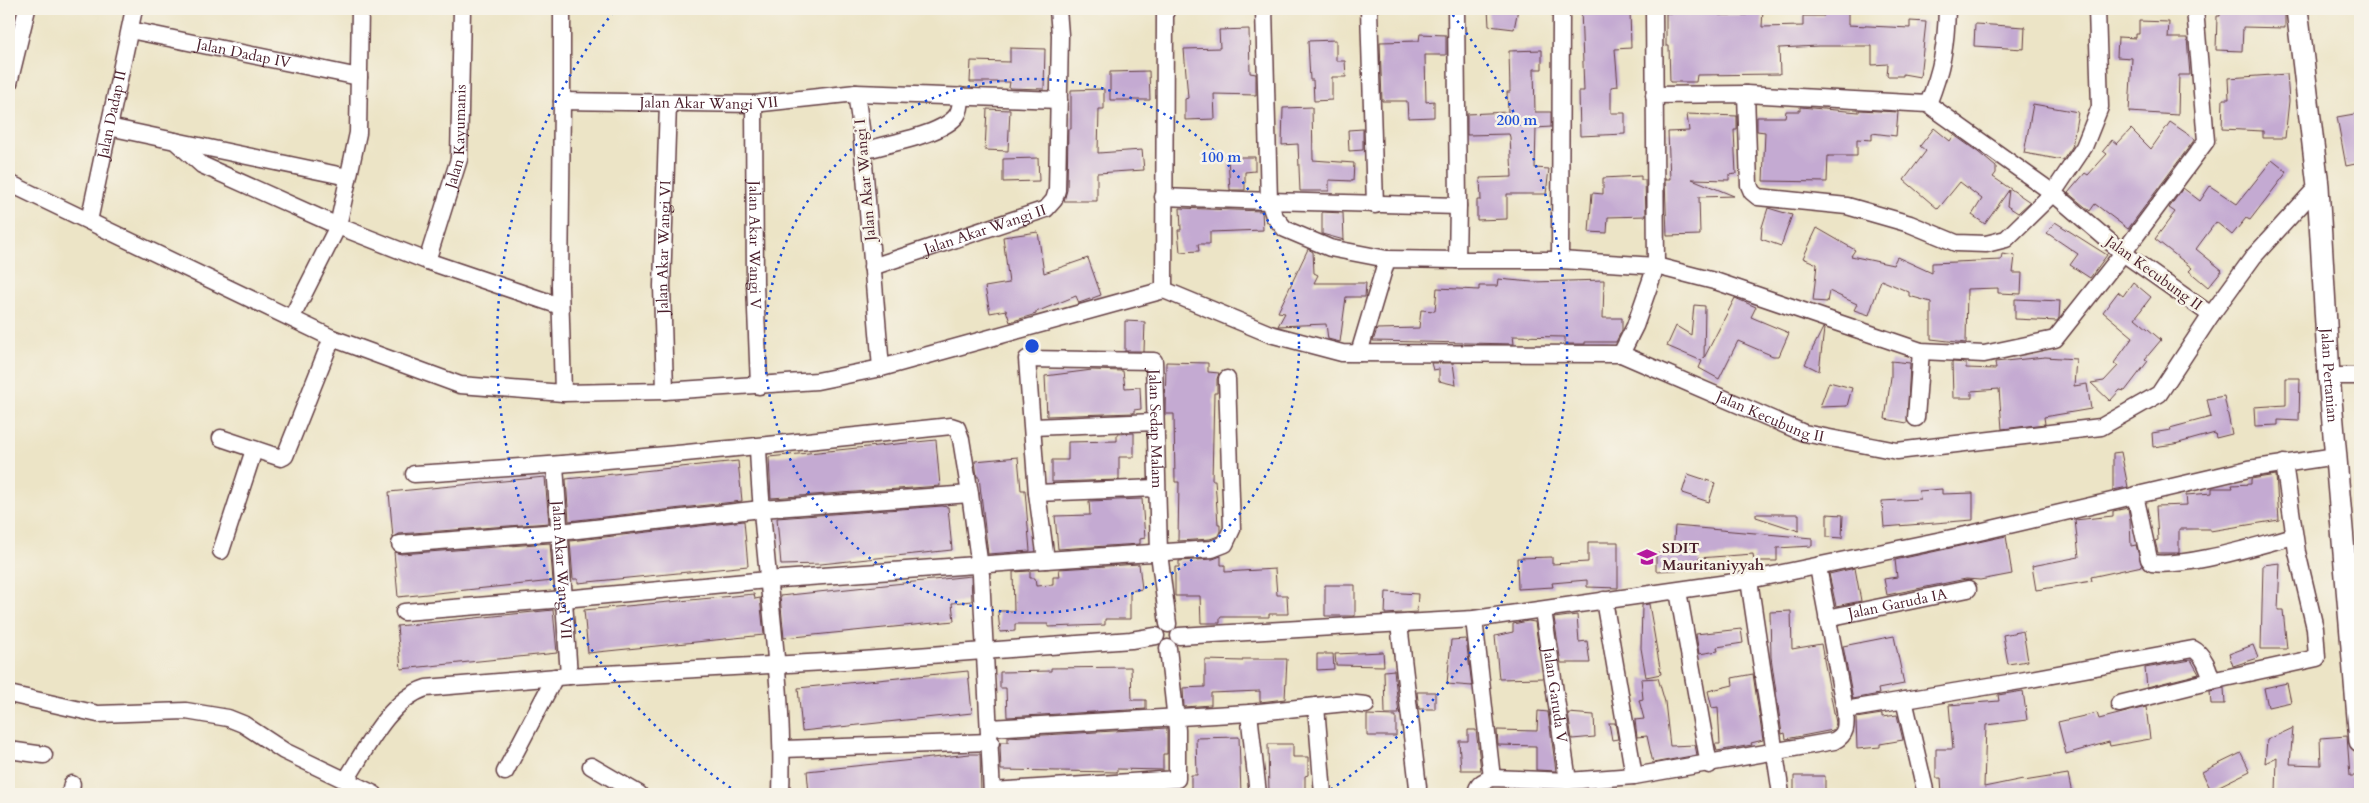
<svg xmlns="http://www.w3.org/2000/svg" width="2369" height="803" font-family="Cardo,serif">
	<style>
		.building { fill: #c4aad2 }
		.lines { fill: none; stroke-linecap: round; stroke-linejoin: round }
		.minor-casing { stroke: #623d42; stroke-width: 19 }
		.tertiary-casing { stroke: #623d42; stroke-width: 24 }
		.minor { stroke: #fff; stroke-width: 16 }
		.tertiary { stroke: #fff; stroke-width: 21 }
		.ring { fill: none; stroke: #1d4ed8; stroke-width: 2.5; stroke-dasharray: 2.5 5 }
		.labels { text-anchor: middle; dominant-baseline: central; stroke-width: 5; stroke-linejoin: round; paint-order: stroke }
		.street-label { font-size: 15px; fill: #4a1f2b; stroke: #f7f3e8 }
		.poi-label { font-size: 15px; font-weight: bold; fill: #4a1f2b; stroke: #f7f3e8; text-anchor: start }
		.centre { fill: #1d4ed8; stroke: #f7f3e8; stroke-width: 2.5 }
		.ring-label { font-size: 15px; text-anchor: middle; font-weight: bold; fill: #1d4ed8; stroke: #f7f3e8; stroke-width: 5; stroke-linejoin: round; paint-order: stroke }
	</style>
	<rect width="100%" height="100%" fill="#f7f3e8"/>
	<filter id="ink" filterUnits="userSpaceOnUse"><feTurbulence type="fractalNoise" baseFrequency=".02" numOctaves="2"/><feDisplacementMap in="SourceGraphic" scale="10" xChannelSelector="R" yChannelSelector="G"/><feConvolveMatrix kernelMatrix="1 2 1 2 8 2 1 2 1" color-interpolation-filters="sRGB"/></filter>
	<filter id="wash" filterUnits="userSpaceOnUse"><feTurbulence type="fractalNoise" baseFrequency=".0096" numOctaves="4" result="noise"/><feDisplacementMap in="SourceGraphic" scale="20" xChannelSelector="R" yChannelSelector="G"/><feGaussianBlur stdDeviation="1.12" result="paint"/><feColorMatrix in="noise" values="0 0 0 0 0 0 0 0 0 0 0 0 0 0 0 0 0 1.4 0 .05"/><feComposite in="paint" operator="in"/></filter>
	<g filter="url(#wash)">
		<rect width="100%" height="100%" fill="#ece4c6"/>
		<g id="blocks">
			<path class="building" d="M1488 9H1518L1514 29 1489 26Z
				M1581 9H1630L1631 48 1615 49 1618 86 1611 87V113H1625V134L1580 136 1579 91H1584Z
				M1705 9H1719V15H1747V9H1763L1762 27 1803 26V16H1824V9H1848V25L1910 28V21L1926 22 1920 77 1903 74V76H1887L1888 64 1872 65V46H1818L1779 48 1780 74 1697 75 1696 82H1670L1669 46H1666V13H1705Z
				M2220 9H2285V28L2243 27 2242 51 2216 50 2217 16H2220Z
				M2139 21 2169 22 2168 38H2187L2190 75H2179L2178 115 2129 112 2132 58 2117 57 2118 37 2136 38V34H2139Z
				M1975 24 2025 27 2024 49 1974 46Z
				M1249 29 1250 73 1256 74V95L1214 94 1215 119 1185 120V99L1188 98 1184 49 1220 48 1219 30Z
				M1420 34 1446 35V55H1425L1426 102 1434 101V117L1408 118 1407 101H1382L1380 42 1419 41Z
				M1336 40V61H1345L1346 77H1332V100L1314 101 1313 80H1310L1308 41Z
				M1010 48 1045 49 1044 89 1009 88 1010 82H970L971 61 1010 62Z
				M1542 50V69H1534L1535 112H1551V127L1536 128 1535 168 1549 169 1546 194H1507V219L1477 220V200H1481L1480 178 1512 177 1510 137 1509 134 1467 135V114L1508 112 1507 92H1510L1509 51Z
				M1149 71 1150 100H1110V72Z
				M2287 74 2289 101 2285 138H2263V131L2222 129 2223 99H2229L2228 78Z
				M1104 89V109H1099L1098 153 1142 150 1144 170 1097 173V201H1064L1067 190 1068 129H1071V90Z
				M2033 104 2078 112 2072 147 2063 160 2024 153Z
				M1312 107 1313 160 1354 163 1353 181 1329 180V191H1300L1298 144 1282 145 1283 108Z
				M1800 107 1859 112V110L1898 112 1896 136 1872 133V140L1857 139V156H1828L1827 182 1763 181 1765 132 1757 131V117H1785L1786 111H1800Z
				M987 109 1010 110 1008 151 985 150Z
				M2360 113V163L2346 166 2337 117Z
				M1687 114 1737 116V130H1734L1736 174 1729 175V180L1692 179 1734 196 1699 197 1700 235 1667 236 1665 179H1670L1668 132 1689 131Z
				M2170 122 2195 139 2128 229 2095 204 2090 211 2068 193 2085 173 2088 175 2107 154 2103 151 2112 140 2117 144 2131 129 2151 149Z
				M1934 128 1950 141 1954 135 1978 152 1996 167V173L1993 177 2030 202 2018 213 2007 206 2009 190 1985 224 1972 215 1982 199 1960 182 1938 209 1904 180 1926 151 1920 146Z
				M1363 129V150L1349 151 1348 130Z
				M1228 157H1255V171L1245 172V190H1230Z
				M1038 158 1039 181 1003 182V159Z
				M2272 160 2287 172 2250 220 2246 218 2232 235 2216 222 2196 249 2222 270 2208 287 2189 271 2192 268 2155 239 2175 212 2169 208 2183 188 2200 201 2210 186 2237 204Z
				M1641 176V180H1645L1646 216 1608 217 1607 233 1589 232 1592 193 1603 194V178Z
				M1180 208 1262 211 1263 230 1210 232V244H1198L1199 251 1180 252 1178 230H1181Z
				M1768 208 1792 215 1781 246 1761 239 1762 227Z
				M1322 212 1343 213 1344 240 1322 234Z
				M2055 222 2107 255 2090 278 2070 265 2078 254 2047 233Z
				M1817 228 1855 250 1851 256 1893 265 1897 257 1932 273V263L2001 260 2002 254 2015 256 2013 273H2022L2021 294 1998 293V288L1967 289 1966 343 1931 339V302L1909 296V292L1881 280 1869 315 1854 310 1857 304 1829 291 1827 302 1813 301 1817 264 1803 258Z
				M1038 232 1044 273 1088 258 1101 295 1079 303 1076 296 1036 312V314L1010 322 1006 310 990 313 985 287 1009 283 1003 237Z
				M1308 249 1313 252 1314 273 1318 275 1314 283H1366L1365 297H1346L1340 342 1328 339 1326 324 1278 326 1285 313 1278 312Z
				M1498 279 1532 282 1604 280 1603 318H1622V330L1616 342H1585V344H1565V337L1513 336 1514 344 1373 341 1377 329 1419 328 1421 310 1435 311 1437 288 1479 290V286H1497Z
				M2133 282 2151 297 2135 318 2161 340 2145 359 2148 361 2125 391 2120 390 2110 401 2091 383 2104 381 2118 366 2114 363 2133 337 2103 312 2118 292 2123 296Z
				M1735 298 1756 307 1751 317 1789 333 1779 356H1773L1738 341 1719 379 1699 368 1702 361 1667 346 1676 326 1691 335 1694 305 1705 306 1704 358Z
				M2015 299 2060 301 2059 318 2057 321 2015 319Z
				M1125 321 1145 322 1144 351H1125Z
				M1823 328 1824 329 1819 371 1805 364Z
				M2045 357 2076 359 2074 386 2087 384 2091 409 2044 417 2045 424 2002 429 1999 389 1972 391V398H1953L1952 362 1966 363V368L1996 369 1995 362Z
				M1891 361 1910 363 1907 423 1885 419 1891 377Z
				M1166 362 1208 363V372L1219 373 1217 379V393H1214L1212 480H1215L1218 524H1220V531L1218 536 1210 539 1178 541 1179 482H1175L1174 414H1165Z
				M1431 363H1453L1456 385 1439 381V369L1433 370Z
				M1092 370 1123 371 1125 388 1140 387 1141 409 1134 410V413L1047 416 1045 376Z
				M2286 378H2300L2299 421 2278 420V425L2255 426 2254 407 2286 405Z
				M1829 382 1852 388 1847 406 1820 407Z
				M2224 396 2232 434 2216 438 2215 433 2175 444 2153 447 2152 433 2171 430 2170 428 2211 417 2207 399Z
				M1134 433V457H1119V480L1052 482V460H1068V442L1117 441V434Z
				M936 440 940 486 771 498 769 457Z
				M2121 452 2128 487 2113 490V453Z
				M1018 457 1021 490H1025L1030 551 988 554 979 477H977L975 461Z
				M738 461 742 501 569 521 566 479Z
				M1688 474 1715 483 1709 502 1682 493Z
				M2276 475 2279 520 2210 531V529H2179V553H2158L2155 541 2158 540 2156 506 2187 505 2186 495 2212 493V488H2233L2232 485 2251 484V479Z
				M545 477 549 523 399 534 393 538 389 492Z
				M1942 489V494L1973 493V520L1884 527 1882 501 1920 499 1919 491Z
				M1142 499 1145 538 1140 539V544L1058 549 1055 516 1090 515 1089 501Z
				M942 506 948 507 952 550 821 564 781 565 777 518Z
				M2128 508 2130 520 2131 546 2136 545 2142 566 2091 577 2092 581 2036 590 2032 566 2079 557 2075 520 2113 516V511Z
				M1756 514H1799V531L1756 517Z
				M1827 514 1843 515 1842 538 1827 537Z
				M744 521 748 566 578 583V579H573L570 541Z
				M1675 526 1812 538V546L1777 548V561H1754L1753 554 1699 558V569L1656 571V554L1673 553Z
				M2006 536 2012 574 1980 580 1966 579 1887 595 1884 579 1897 577 1895 560Z
				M1588 542H1618V588L1587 587V580L1552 583 1553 587 1518 589 1517 558 1552 557V564L1588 562Z
				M550 543 553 581 398 597 394 552 401 554Z
				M1221 556V565H1225V572L1275 569 1277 595H1287L1288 614H1269V617H1220V623H1201L1200 596H1175V567H1179V561L1213 559Z
				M2280 563 2278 610H2283L2287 649H2261L2263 565Z
				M1139 564 1142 589 1130 591V619H1105V625L1048 627V624H1015V631L1000 632 998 611H1014L1013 572 1030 571V578H1035L1036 586 1053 585V577H1060L1059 569Z
				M1855 568 1861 601 1836 606 1829 574Z
				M971 576 972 601 952 603 954 621 784 638 780 596Z
				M1325 585H1355V616H1325Z
				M1386 592 1418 594 1417 612 1385 614Z
				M754 594 755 599 760 598 764 635 588 653 584 610Z
				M1649 604 1661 674 1646 677 1641 648 1642 605Z
				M553 610 557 653 401 669 397 626Z
				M1791 611 1792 649 1821 644 1836 723 1833 730 1786 739 1785 733 1782 734 1771 657 1770 612Z
				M1577 615 1579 642 1587 641 1590 663H1561L1554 618Z
				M1528 621 1535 622 1543 678 1499 679 1495 636 1513 632V624Z
				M1741 629 1743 643 1717 647 1718 651 1699 654 1696 634Z
				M2023 631 2028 661 2008 664 2003 635Z
				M1894 636 1904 684 1878 689 1879 694 1853 699 1843 646Z
				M1466 639 1472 686 1447 684 1451 640Z
				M2253 645 2258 658 2233 666 2229 654Z
				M1383 652 1384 666 1336 665 1335 654Z
				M1317 654H1333L1334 669 1317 670Z
				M1243 659H1287L1285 699 1260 702V691L1211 693V705L1184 707 1183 688 1205 687V660L1243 661Z
				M2191 660 2199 674 2147 687 2145 668Z
				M1131 667 1132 700H1146V709L1007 717 1006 688H1000V672L1051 671V668Z
				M1394 670 1399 714H1385L1384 671Z
				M968 671 972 713 802 731 798 688Z
				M1753 674 1763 740 1751 743 1752 745 1717 751 1715 744H1720L1718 707 1712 708 1708 691 1733 685 1732 678Z
				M1658 678 1665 702 1670 746 1695 745 1697 755 1653 763 1647 736 1637 737 1635 720 1644 719 1639 700 1643 699 1641 679Z
				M2287 683 2291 702 2268 707 2264 688Z
				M2224 688 2225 704H2211L2210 691Z
				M2023 691 2027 720 1986 725 1984 787 2023 779 2024 781 2068 774 2072 794H1942L1941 778H1936V749H1953L1949 705 1999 701 1998 695Z
				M1417 692H1435V709H1419Z
				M2146 707 2150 739 2110 746 2109 742 2066 754 2058 722 2097 713 2099 719Z
				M1538 711 1548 712 1556 771 1536 770V746L1498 745 1497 730 1537 731Z
				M1568 713 1594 715 1595 737 1572 739Z
				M1882 714V717L1897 715 1903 740 1880 744V747L1857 749 1856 718Z
				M1367 715 1396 716V736H1367Z
				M1609 723H1615L1618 739 1612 740Z
				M1167 728V754H1163V770L1117 769V772L1001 770 1000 746 1001 742H1008V737Z
				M2293 728 2290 764 2321 765 2320 738 2347 736 2350 776H2360V794H2276L2277 757 2265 763 2267 740Z
				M1468 730H1476L1481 770H1461L1459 741H1468Z
				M1239 737 1241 794H1191V775H1197L1196 738Z
				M1268 744H1293V757H1308V775L1305 776V794H1269Z
				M2241 753 2250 771 2211 790 2202 772Z
				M970 754H980L981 794H809L807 771Z
				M1794 776H1825V794H1794Z"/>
		</g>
	</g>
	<g filter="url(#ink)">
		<use href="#blocks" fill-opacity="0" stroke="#623d42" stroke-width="1"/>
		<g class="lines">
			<defs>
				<g id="minor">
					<path d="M1369 9 1375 205"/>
					<path id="s1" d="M130 30 359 77"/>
					<path d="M9 83 27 9"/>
					<path d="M1746 94 1749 185 1752 192 1758 197 1847 206 1910 224 1956 243 1986 244 2006 239 2053 193 2084 147 2100 107 2097 9"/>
					<path d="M562 101V9"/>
					<path id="s2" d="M754 104 755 284 759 386"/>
					<path d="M1928 104C1942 69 1946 46 1947 9"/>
					<path d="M109 127 175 141 202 165 338 226 427 261 560 306"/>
					<path d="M175 141 348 177"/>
					<path d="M863 151C886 144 943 135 957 115 961 109 961 102 961 96"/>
					<path d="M9 183 332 338 460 385 563 393 665 391 817 381 881 368 861 128 856 93"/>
					<path d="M1163 197 1269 201 1264 9"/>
					<path d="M1458 206 1457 260H1560L1656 266 1718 282 1921 351 1984 354 2055 339 2123 253 2206 141 2195 9"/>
					<path id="s3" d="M89 221 134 9"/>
					<path d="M1387 259 1330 248 1285 229 1274 216 1269 201 1458 206 1456 9"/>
					<path d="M1560 260 1561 9"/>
					<path id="s4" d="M427 261 459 159 462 9"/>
					<path id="s5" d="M872 267 1046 209 1054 200 1057 190 1060 35 1058 9"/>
					<path d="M1164 290 1165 9"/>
					<path d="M2211 315 2254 256 2318 186"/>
					<path d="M292 317 338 226 358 133 360 9"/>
					<path d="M1359 353 1387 259 1457 260"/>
					<path d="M1621 354 1635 326 1656 266 1654 9"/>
					<path id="s6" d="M881 368 1164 290 1270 334 1342 353 1621 354 1804 433 1897 451 2101 427 2159 394 2211 315 2123 253 2053 193 1928 104 1746 94 1654 95"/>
					<path d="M2329 376H2360"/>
					<path id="s7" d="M665 391 662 286 668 104"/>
					<path id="s8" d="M563 393 560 286 562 101 754 104 856 93 1059 100"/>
					<path d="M1916 418 1921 351"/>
					<path d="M1033 427 1155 422"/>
					<path d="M221 438 281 458 285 456 332 338"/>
					<path d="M758 447C762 563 785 678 781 794"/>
					<path id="s9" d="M555 465 569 676"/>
					<path d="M414 474C593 464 772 445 951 426L957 428 961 439 970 494 981 575 992 794"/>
					<path d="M1037 493 1156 488"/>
					<path d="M2135 495 2149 559 2152 563C2187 568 2258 545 2294 536"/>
					<path d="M400 544 560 532 761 509 970 494"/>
					<path d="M221 551 254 450"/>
					<path d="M1046 560 1212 549 1225 544 1232 529 1227 379"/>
					<path d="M1749 580 1781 794"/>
					<path d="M1678 591 1709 765"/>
					<path d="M1604 600 1634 776"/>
					<path id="s10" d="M1543 610 1568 781"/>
					<path id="s11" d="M404 612 564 599 767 580 1046 560 1037 493 1027 359 1154 361 1159 553 1168 624"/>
					<path id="s12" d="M1827 618 1968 589"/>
					<path d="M1474 619 1492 778"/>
					<path d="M1399 624 1418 787"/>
					<path d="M1179 636 1474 619 1749 580 1966 535 2249 469 2336 456"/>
					<path d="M9 694 98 714 186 711 228 718 243 724 284 751 374 794"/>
					<path d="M1904 700 1926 794"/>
					<path d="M2119 704 2211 681"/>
					<path d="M1316 706 1346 703 1366 705"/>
					<path d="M1845 710 2020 681 2193 649C2203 654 2210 670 2211 681L2317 658 2315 628 2297 552 2284 463"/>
					<path d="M1249 713 1258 794"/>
					<path d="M989 728 1249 713 1316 706 1323 794"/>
					<path d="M783 749 991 742"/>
					<path d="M9 750 44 755"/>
					<path d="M591 766 639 794"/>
					<path d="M505 772 555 677"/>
					<path d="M346 780C366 749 389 700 426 688L569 676 863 660 1131 640 1156 636"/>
					<path d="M992 791 1177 779V730L1168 648"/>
					<path d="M70 794 72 784"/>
					<path d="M1476 794C1477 784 1483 781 1492 778L1568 781 1634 776 1834 741C1848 734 1846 724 1845 710L1818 567"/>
				</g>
				<g id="tertiary">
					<path id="s13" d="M2297 9 2318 186 2329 376 2360 741"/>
				</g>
			</defs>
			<use href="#minor" class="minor-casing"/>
			<use href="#tertiary" class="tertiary-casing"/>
			<use href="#minor" class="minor"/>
			<use href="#tertiary" class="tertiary"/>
		</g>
	</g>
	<g class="ring">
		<circle cx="1032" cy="346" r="267"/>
		<path d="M737 792A535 535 0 0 1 616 9M1448 9A535 535 0 0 1 1327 792"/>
	</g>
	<defs>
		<symbol id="school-bare" viewBox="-9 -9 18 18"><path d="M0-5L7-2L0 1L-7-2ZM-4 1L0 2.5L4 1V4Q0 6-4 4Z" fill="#b5179e" stroke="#f7f3e8" stroke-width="2.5" paint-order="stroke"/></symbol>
	</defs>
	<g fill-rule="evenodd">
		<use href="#school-bare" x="1633" y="543" width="28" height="28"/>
	</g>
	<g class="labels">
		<g class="street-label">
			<text stroke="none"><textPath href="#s1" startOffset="116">Jalan Dadap IV</textPath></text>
			<text stroke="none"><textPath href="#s8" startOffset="439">Jalan Akar Wangi VII</textPath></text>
			<text stroke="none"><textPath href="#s3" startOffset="109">Jalan Dadap II</textPath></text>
			<text stroke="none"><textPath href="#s4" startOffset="129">Jalan Kayumanis</textPath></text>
			<text transform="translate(865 180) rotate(-95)">Jalan Akar Wangi I</text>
			<text stroke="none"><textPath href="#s5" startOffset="119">Jalan Akar Wangi II</textPath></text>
			<text stroke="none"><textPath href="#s2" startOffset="141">Jalan Akar Wangi V</textPath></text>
			<text stroke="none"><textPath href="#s7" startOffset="144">Jalan Akar Wangi VI</textPath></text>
			<text transform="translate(2154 273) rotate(36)">Jalan Kecubung II</text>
			<text stroke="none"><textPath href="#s13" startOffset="368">Jalan Pertanian</textPath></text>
			<text stroke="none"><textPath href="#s6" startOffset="924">Jalan Kecubung II</textPath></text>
			<text stroke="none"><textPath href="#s11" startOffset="1041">Jalan Sedap Malam</textPath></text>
			<text stroke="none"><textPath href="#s9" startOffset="105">Jalan Akar Wangi VII</textPath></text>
			<text stroke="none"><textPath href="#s12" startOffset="72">Jalan Garuda IA</textPath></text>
			<text stroke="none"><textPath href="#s10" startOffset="86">Jalan Garuda V</textPath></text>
		</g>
		<g class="poi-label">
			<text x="1662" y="548">SDIT<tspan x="1662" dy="17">Mauritaniyyah</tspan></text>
		</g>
	</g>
	<circle cx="1032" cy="346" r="8" class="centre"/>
	<g class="ring-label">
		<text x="1517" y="125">200 m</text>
		<text x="1221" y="162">100 m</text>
	</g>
	<rect width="2369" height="803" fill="none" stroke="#f7f3e8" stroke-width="30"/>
</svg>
